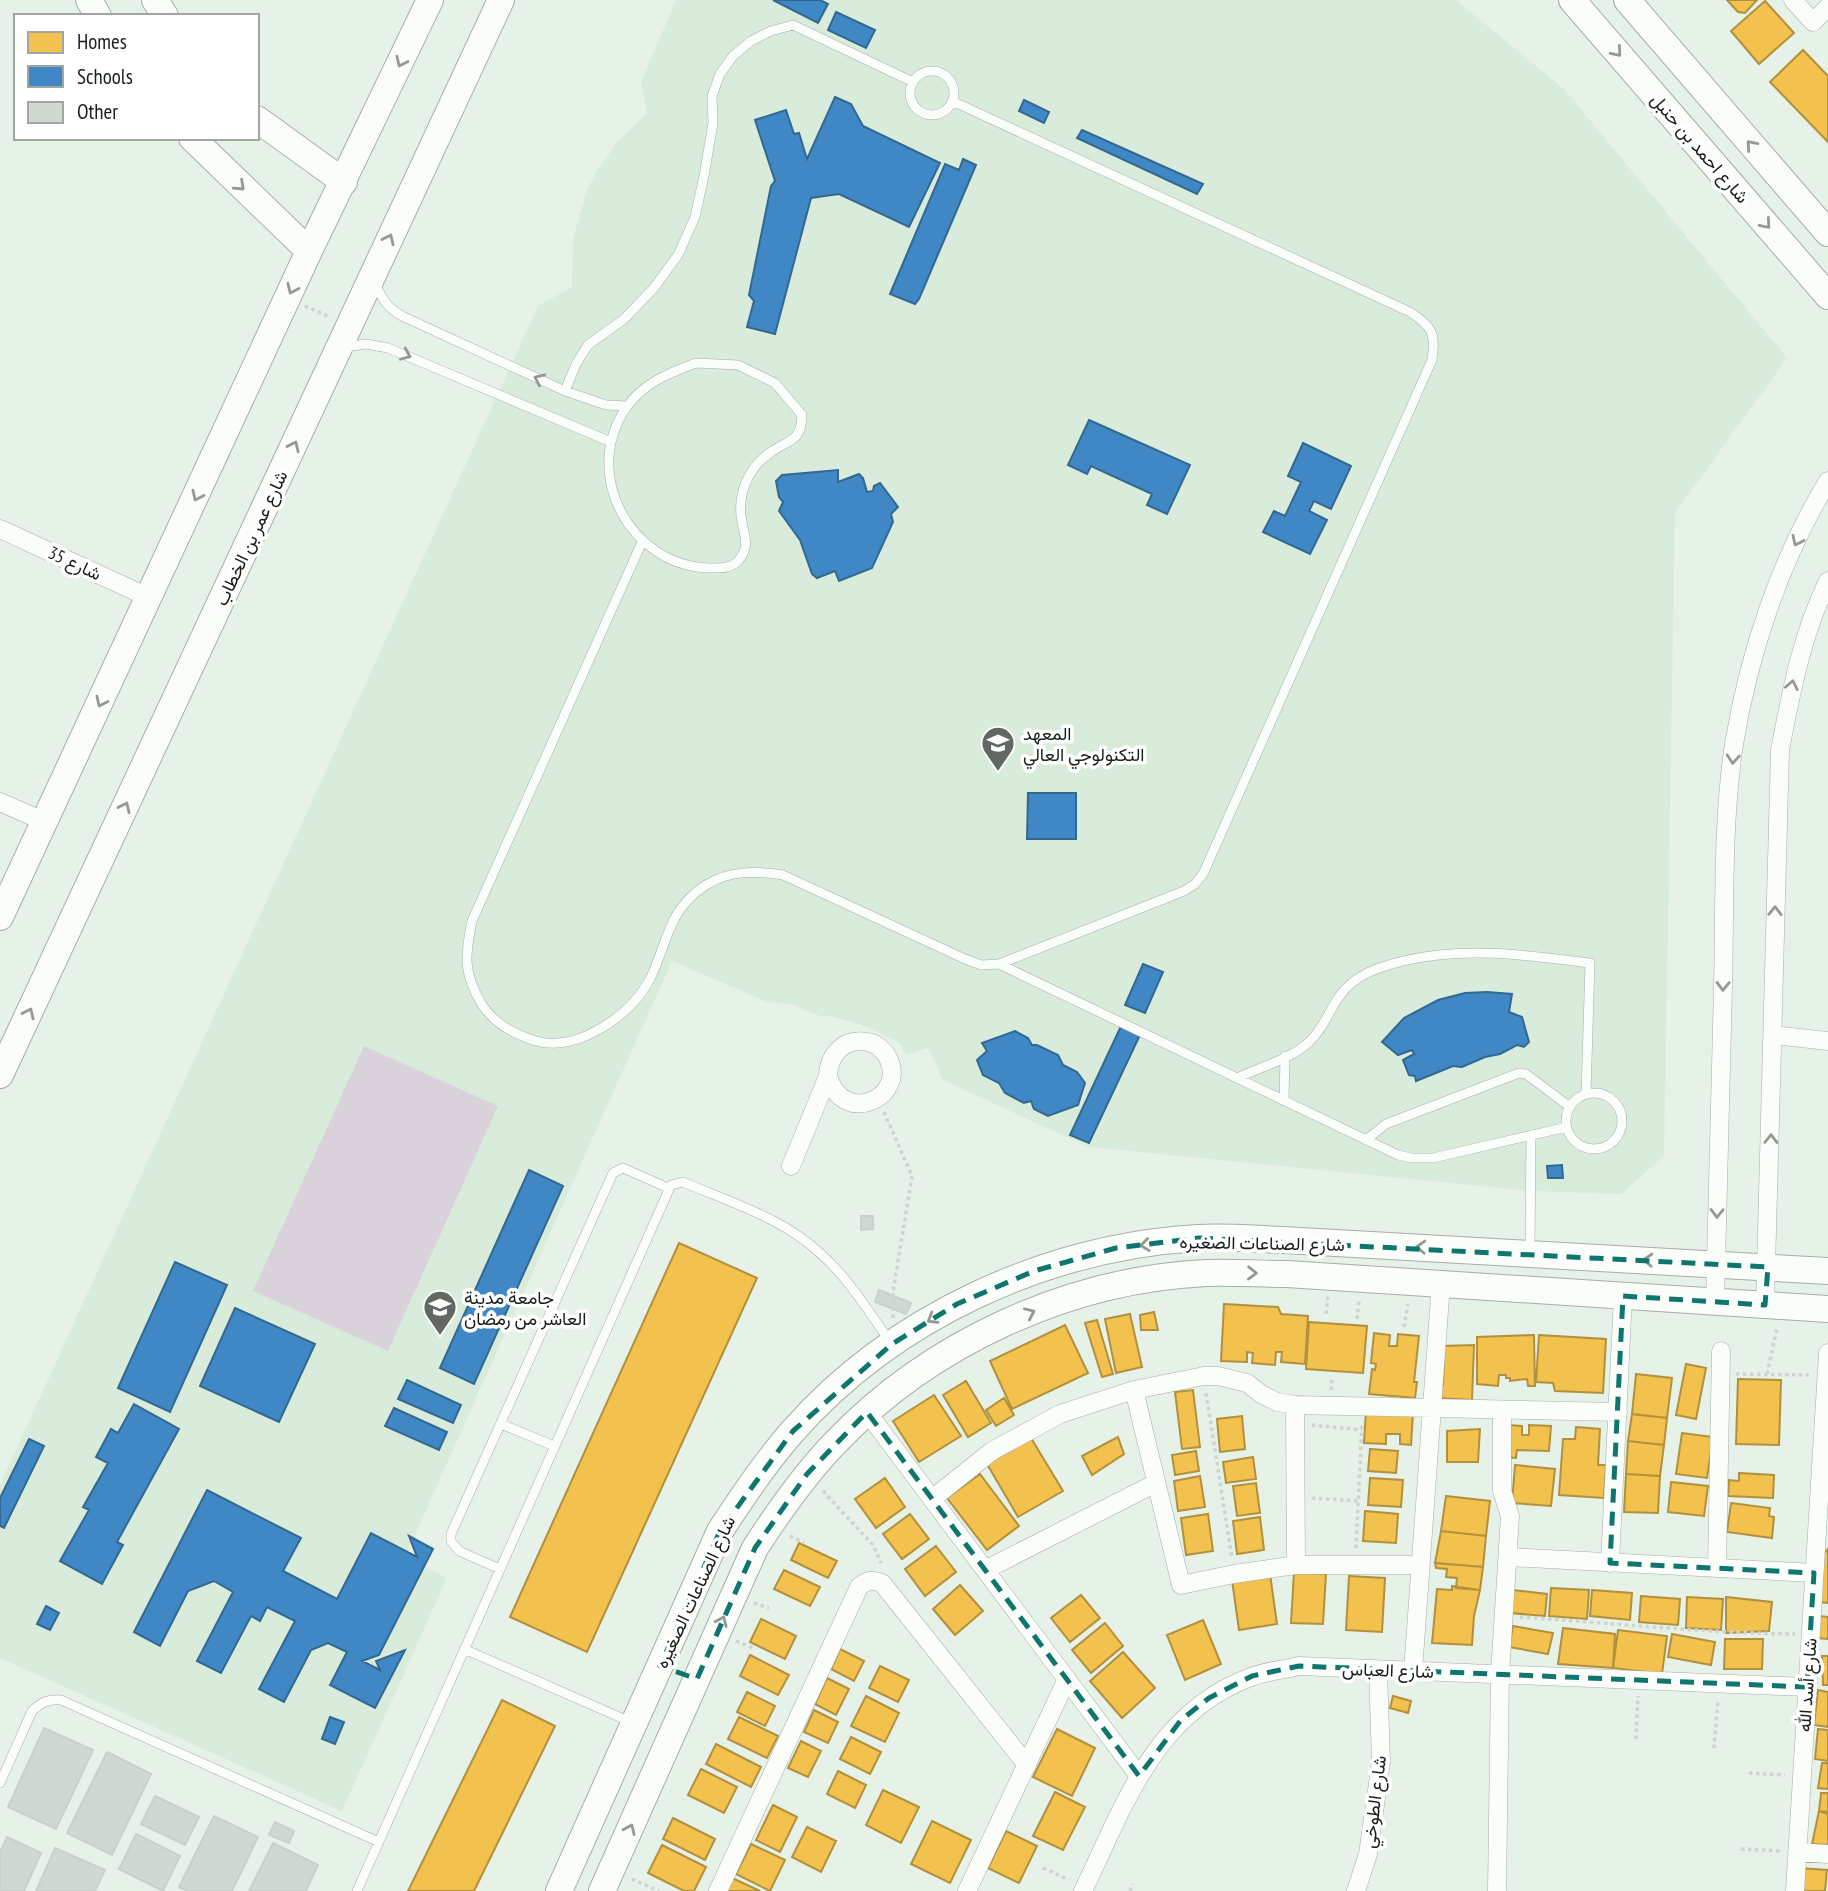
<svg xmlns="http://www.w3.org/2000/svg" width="1828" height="1891" font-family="'PT Sans Narrow',Vazirmatn,sans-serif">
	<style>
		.built { fill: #d9ecdb }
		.pitch { fill: #dad2db }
		.homes { fill: #f2c14e; stroke: #b1903e; stroke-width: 2 }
		.schools { fill: #3f88c5; stroke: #336891; stroke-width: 2 }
		.building { fill: #d0d9d1; stroke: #c9d2ca; stroke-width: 2 }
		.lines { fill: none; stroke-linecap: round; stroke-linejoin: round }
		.lane-casing { stroke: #a6aea7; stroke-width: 10 }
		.street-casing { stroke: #a6aea7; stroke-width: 19 }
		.secondary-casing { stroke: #a6aea7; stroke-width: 28 }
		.path { stroke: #d1d3d1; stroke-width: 3.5; stroke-dasharray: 3.5 3.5; stroke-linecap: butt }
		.lane { stroke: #fbfdfb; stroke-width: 9 }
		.street { stroke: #fbfdfb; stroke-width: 18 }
		.secondary { stroke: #fbfdfb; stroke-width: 26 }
		.oneway { stroke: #959995 }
		.marked { fill: none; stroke: #0f766e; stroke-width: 5; stroke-dasharray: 14 9; stroke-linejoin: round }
		.labels { text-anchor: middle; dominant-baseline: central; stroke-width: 7; stroke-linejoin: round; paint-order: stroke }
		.street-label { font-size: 18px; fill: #181f19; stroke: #fff }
		.poi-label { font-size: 18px; fill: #181f19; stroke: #fff; text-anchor: start }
	</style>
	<rect width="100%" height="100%" fill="#e6f1e7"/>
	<path class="built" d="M676 0H1456L1565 90 1787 358 1675 513 1664 1156 1621 1194 1532 1191 1088 1147 943 1080 928 1048 906 1055 900 1043 868 1027 831 1016H820L793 1005 765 1001 672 961 405 1557 447 1578 342 1811 0 1658V1485L538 306 572 287 573 239 586 193 595 174 618 141 647 113 641 82Z"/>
	<path class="pitch" d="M364 1046 498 1106 388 1351 253 1291Z"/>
	<path class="homes" d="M1727 0H1757L1745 13 1738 12Z
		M1765 1 1794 33 1759 64 1731 31Z
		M1803 50 1828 76V142L1770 82Z
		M679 1243 757 1278 587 1652 510 1617Z
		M1224 1304 1278 1307 1281 1314 1308 1316 1305 1364 1281 1362 1282 1352H1276L1275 1365 1252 1363 1253 1353 1247 1352V1362L1221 1361Z
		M1154 1312 1158 1330H1141L1140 1315Z
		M1130 1314 1142 1367 1116 1373 1105 1319Z
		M1097 1320 1113 1374 1102 1377 1085 1323Z
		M1309 1322 1367 1326 1363 1373 1306 1369Z
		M1065 1325 1088 1373 1012 1409 990 1361Z
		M1374 1333 1390 1335 1389 1346H1397L1398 1334 1419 1336 1414 1382H1417L1415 1398 1369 1394 1372 1369 1375 1370 1376 1364 1371 1363Z
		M1534 1335 1535 1386H1528L1527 1379 1510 1381V1378H1506V1375H1499L1498 1386 1477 1384V1337Z
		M1539 1335 1606 1339 1603 1393 1555 1391 1553 1383 1536 1382Z
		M1474 1345 1472 1400 1437 1398V1385H1443L1444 1360 1441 1346Z
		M1686 1364 1706 1368 1696 1419 1676 1415Z
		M1636 1374 1672 1378 1667 1418 1632 1414Z
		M1738 1379 1781 1380 1779 1445 1736 1444Z
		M966 1381 991 1423 968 1437 943 1395Z
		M1193 1390 1200 1447 1182 1449 1175 1392Z
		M934 1395 961 1436 919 1462 893 1421Z
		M1004 1398 1014 1415 996 1426 986 1410Z
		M1366 1410 1413 1413 1411 1445 1400 1444V1434H1386V1444L1364 1443Z
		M1632 1414 1667 1418 1664 1445 1628 1441Z
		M1242 1416 1245 1449 1220 1452 1217 1419Z
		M1508 1425 1522 1426V1435H1529V1425L1551 1426 1549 1451 1517 1450 1516 1458 1505 1457Z
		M1576 1427 1600 1429 1598 1465H1606L1604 1498 1559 1495 1563 1439H1575Z
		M1480 1429 1478 1462H1447V1431Z
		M1682 1433 1713 1437 1707 1478 1676 1474Z
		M1118 1437 1124 1454 1092 1475 1082 1456Z
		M1031 1438 1063 1491 1018 1517 987 1464Z
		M1628 1441 1664 1445 1660 1476 1626 1474Z
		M1370 1449 1398 1451 1396 1473 1368 1471Z
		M1196 1451 1199 1471 1175 1475 1172 1455Z
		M1253 1457 1256 1479 1226 1483 1223 1462Z
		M1515 1465 1555 1469 1551 1506 1512 1503Z
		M1739 1473 1774 1475 1773 1498 1728 1496 1729 1480 1739 1481Z
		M980 1474 1019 1526 987 1550 947 1498Z
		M1626 1474 1660 1476 1658 1513 1624 1512Z
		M1200 1476 1205 1507 1178 1511 1174 1481Z
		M885 1478 905 1507 876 1528 855 1499Z
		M1370 1478 1403 1480 1401 1507 1368 1505Z
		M1671 1482 1708 1486 1704 1516 1668 1512Z
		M1256 1483 1260 1513 1237 1516 1233 1486Z
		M1446 1496 1490 1501 1486 1536 1441 1531Z
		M1731 1503 1770 1508 1769 1516 1774 1517 1772 1538 1727 1532Z
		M1365 1511 1398 1514 1396 1543 1363 1541Z
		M910 1514 929 1539 902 1559 883 1534Z
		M1208 1514 1213 1551 1186 1555 1181 1518Z
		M1260 1517 1264 1550 1237 1554 1233 1521Z
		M1441 1531 1486 1536 1483 1567 1435 1563Z
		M799 1543 837 1561 828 1578 791 1560Z
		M936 1546 956 1572 925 1596 905 1569Z
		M1828 1549V1603L1819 1602 1822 1555Z
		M1435 1563 1483 1567 1480 1590 1456 1588 1457 1578 1446 1577 1447 1569 1436 1568Z
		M784 1570 820 1587 810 1606 774 1589Z
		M1294 1572 1326 1574 1323 1624 1291 1623Z
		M1270 1574 1277 1624 1239 1630 1232 1580Z
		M1349 1576 1385 1578 1382 1632 1346 1630Z
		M960 1585 983 1611 955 1635 933 1609Z
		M1452 1586 1480 1590 1474 1616 1472 1645 1432 1643 1437 1589 1452 1590Z
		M1551 1588 1589 1590 1587 1619 1549 1616Z
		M1513 1590 1547 1594 1545 1616 1510 1613Z
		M1592 1590 1632 1593 1630 1620 1590 1616Z
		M1081 1595 1100 1618 1070 1642 1051 1618Z
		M1641 1596 1680 1599 1678 1625 1639 1622Z
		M1687 1597 1723 1599 1721 1630 1686 1628Z
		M1726 1597 1772 1602 1769 1631 1726 1633Z
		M1819 1616 1828 1617V1639L1817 1638Z
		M761 1619 796 1636 785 1659 750 1642Z
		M1203 1620 1221 1664 1185 1680 1167 1635Z
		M1105 1623 1123 1646 1091 1673 1072 1650Z
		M1513 1626 1553 1633 1548 1654 1509 1647Z
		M1563 1628 1615 1634 1613 1668 1558 1664Z
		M1618 1630 1667 1636 1662 1674 1613 1668Z
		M1672 1634 1715 1642 1711 1665 1668 1657Z
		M1725 1639H1763L1762 1669H1724Z
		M840 1649 864 1661 854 1681 831 1669Z
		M1123 1652 1155 1688 1122 1718 1090 1681Z
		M750 1655 789 1675 778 1695 740 1676Z
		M1822 1656H1828V1685H1823Z
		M880 1666 909 1680 898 1702 869 1688Z
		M827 1678 849 1689 836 1715 815 1704Z
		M1818 1690 1828 1692V1727L1814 1725Z
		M747 1692 775 1706 765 1726 737 1712Z
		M866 1696 899 1713 885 1742 851 1726Z
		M1393 1696 1411 1701 1408 1713 1390 1708Z
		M502 1700 555 1726 474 1891H408Z
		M814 1710 838 1722 828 1743 804 1732Z
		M739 1717 778 1736 767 1758 728 1739Z
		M1057 1729 1095 1748 1072 1796 1033 1777Z
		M1818 1729 1828 1730V1761L1815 1759Z
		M851 1737 881 1752 870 1774 840 1759Z
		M801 1741 821 1751 808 1777 788 1768Z
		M716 1744 761 1767 751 1787 706 1764Z
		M1822 1763H1828V1789L1818 1788Z
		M701 1769 737 1787 724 1813 688 1795Z
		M838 1771 866 1785 855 1808 827 1794Z
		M883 1790 919 1807 901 1843 866 1825Z
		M1055 1792 1085 1807 1063 1850 1033 1836Z
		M1821 1793H1828V1812L1819 1811Z
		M773 1805 797 1817 780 1852 756 1840Z
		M1819 1811 1828 1814V1845L1812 1844Z
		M673 1818 715 1839 705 1860 663 1839Z
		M932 1821 971 1840 950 1883 911 1864Z
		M807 1827 836 1841 821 1872 792 1857Z
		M1006 1831 1037 1846 1019 1883 988 1868Z
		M751 1844 785 1860 770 1891 736 1874Z
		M662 1845 706 1867 694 1891H684L648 1873Z
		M1800 1868 1827 1870 1825 1891H1798Z
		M732 1878 760 1891H726Z"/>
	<path class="schools" d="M773 0H820L828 4 818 23Z
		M836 12 875 30 866 48 828 30Z
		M835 97 851 104 863 126 940 163 909 227 839 194 811 198 775 334 747 327 754 301 749 295 771 186 775 181 755 120 786 110 794 134 799 133 807 159Z
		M1024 100 1049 112 1044 123 1019 111Z
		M1082 130 1203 184 1197 194 1077 138Z
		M963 159 976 165 919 299 915 304 890 294 945 164 959 170Z
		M1089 420 1190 465 1167 514 1147 505 1152 494 1091 466 1087 474 1068 465Z
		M1303 443 1351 466 1331 509 1314 501 1309 511 1327 520 1310 554 1263 532 1274 511 1285 516 1301 482 1288 476Z
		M838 470V482L859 474 863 478 867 492 873 491 874 486 880 483 898 507 891 514 893 522 872 568 839 581 835 571 817 578 812 574 800 540 779 511 783 502 779 497 776 481 782 475Z
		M1028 793H1076V839H1027Z
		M1143 964 1163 972 1145 1013 1125 1005Z
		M1487 992 1512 994 1509 1012 1522 1017 1529 1042 1524 1047 1517 1045 1500 1054 1485 1057 1462 1067 1453 1066 1416 1081 1415 1076 1409 1075 1403 1060 1414 1054 1412 1050 1398 1055 1382 1042 1404 1018 1438 1000 1465 993Z
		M1121 1026 1140 1035 1089 1143 1070 1135Z
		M1015 1031 1028 1038 1032 1045H1037L1058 1055 1063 1065 1077 1072 1085 1083 1078 1105 1048 1116 1034 1109 1031 1101 1024 1103 1005 1093 999 1083 983 1075 977 1060 987 1051 982 1043Z
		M1562 1165 1563 1178H1548L1547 1166Z
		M529 1170 563 1186 474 1384 440 1368Z
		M175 1262 227 1285 170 1412 118 1388Z
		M235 1308 315 1344 279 1422 200 1386Z
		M407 1380 461 1405 453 1423 398 1399Z
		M134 1404 179 1429 117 1542 123 1545 102 1584 60 1561 89 1510 83 1507 108 1463 96 1457 111 1429 118 1433Z
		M394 1408 447 1432 439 1450 385 1426Z
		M29 1439 44 1446 4 1528 0 1526V1498Z
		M207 1490 301 1538 283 1571 337 1599 371 1533 417 1557 409 1536 433 1549 379 1655 362 1661 380 1670 376 1661 405 1650 375 1708 330 1685 347 1652 328 1643 311 1650 284 1702 259 1689 295 1621 267 1607 260 1621 251 1616 221 1673 197 1661 233 1592 214 1581 188 1591 160 1646 134 1632Z
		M46 1606 59 1613 50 1630 37 1624Z
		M330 1717 344 1722 335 1744 322 1739Z"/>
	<path class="building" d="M861 1216H873V1229L861 1230Z
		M879 1290 911 1303 906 1314 875 1302Z
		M44 1728 93 1750 56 1829 8 1807Z
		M107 1752 151 1774 112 1855 67 1833Z
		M155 1796 199 1817 185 1845 141 1824Z
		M214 1816 258 1837 232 1891H188L179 1887Z
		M275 1822 294 1831 289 1843 269 1835Z
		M136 1834 180 1856 163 1891 119 1869Z
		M7 1837 41 1853 24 1891H0V1852Z
		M273 1843 318 1865 306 1891H249Z
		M55 1848 105 1870 95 1891H36Z"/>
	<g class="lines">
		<defs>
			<path id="lane" d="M910 93a22 22 0 1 1 44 0a22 22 0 1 1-44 0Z
				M374 282C382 298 387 308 402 316L565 391 606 405 627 406
				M345 347 366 344 388 348 611 442
				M696 363 738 365 775 383 802 415C801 443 789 439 771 452 761 459 752 469 747 480 741 492 739 509 742 522 745 538 750 547 738 561 730 569 718 568 708 568 630 565 581 474 626 408 643 383 669 373 696 363Z
				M565 391 576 364 588 345 624 319 653 289 678 255 695 217 704 176 713 123 712 96 720 74 733 56 751 41 771 31 793 25 913 82
				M642 542 472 921C465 955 463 972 481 1003 494 1024 514 1034 536 1041 552 1046 573 1042 588 1035 614 1023 636 1005 650 979 668 943 667 910 706 885 730 870 756 871 783 875L965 959 981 965 999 964 1184 891 1195 884 1203 874 1432 360C1436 334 1433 327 1410 312L952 101
				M999 964 1398 1155 1411 1158H1433L1567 1127
				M1237 1078C1258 1068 1293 1058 1309 1042 1328 1025 1331 999 1353 982 1368 970 1385 966 1403 961 1465 946 1527 955 1590 963L1586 1094
				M1566 1121a28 28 0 1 1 56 0a28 28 0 1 1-56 0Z
				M1284 1101 1285 1056
				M1366 1140 1386 1124 1519 1073 1526 1074 1570 1107
				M1530 1252 1531 1135
				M501 1424 554 1446
				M500 1569 459 1551 451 1541V1534L613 1173 623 1168 668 1188
				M464 1649 633 1723
				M0 1783 32 1711C42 1702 48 1699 61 1700L379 1842
				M357 1891 671 1185 683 1182C730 1202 783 1218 821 1254 849 1279 869 1312 891 1343"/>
			<path id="street" d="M1793 0 1813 22 1828 7
				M0 529 150 598
				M0 802 45 822
				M1773 1035 1828 1041
				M791 1166 828 1076C829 1054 844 1038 867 1042 876 1043 884 1050 888 1058 908 1097 843 1128 828 1076
				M1715 1301C1718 1197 1720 1093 1723 988 1725 907 1722 824 1734 744 1749 653 1780 560 1828 481
				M1765 1305 1780 750C1791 692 1802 634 1828 581
				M1134 1390 1181 1585 1234 1574 1296 1565H1421
				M1295 1405 1296 1565
				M867 1412 1139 1776
				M932 1499 992 1451 1060 1414 1134 1390 1204 1376H1218L1247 1383 1261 1394 1277 1402 1295 1405 1618 1412
				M1508 1557 1814 1573
				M1610 1563 1623 1296
				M1717 1568 1721 1351
				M985 1570 1156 1483
				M1413 1671 1441 1283
				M1797 1852 1828 1854
				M718 1891 859 1587C867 1580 872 1579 882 1583L1027 1765
				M967 1891 1067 1679
				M1083 1891C1124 1806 1155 1712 1251 1677 1266 1671 1283 1670 1299 1666L1807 1687
				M1356 1891 1368 1854 1381 1762 1378 1670
				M1497 1891 1500 1674 1510 1516 1502 1491V1410
				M1795 1891 1828 1353"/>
			<path id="secondary" d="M89 0 98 16
				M155 0 165 16
				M1572 0 1828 296
				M1627 0 1828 233
				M257 119 344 182
				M192 138 309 251
				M0 917 309 251 430 0
				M0 1075 501 0
				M559 1891 720 1531C743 1496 765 1463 792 1432 893 1317 1046 1247 1198 1238 1226 1236 1255 1239 1283 1240L1828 1271
				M602 1891 755 1548C779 1511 804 1475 835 1443 930 1343 1070 1279 1207 1273 1234 1272 1261 1274 1287 1274L1828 1309"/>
		</defs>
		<use href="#lane" class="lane-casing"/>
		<use href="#street" class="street-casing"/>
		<use href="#secondary" class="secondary-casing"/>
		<path class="path" d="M305 306 330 317
			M884 1112 912 1176 893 1292V1318
			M1326 1314 1328 1296
			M1357 1319 1359 1301
			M1404 1327 1408 1304
			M1736 1374 1809 1375
			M1767 1374 1777 1328
			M1331 1390 1332 1377
			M1206 1393 1232 1558
			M1312 1425 1362 1430
			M823 1491 873 1545 881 1563
			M1312 1498 1358 1501
			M790 1536 804 1543
			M1356 1548 1362 1423
			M754 1603 769 1608
			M1520 1617C1612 1623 1703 1633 1795 1634
			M736 1641 753 1648
			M1636 1739 1638 1696
			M1714 1748 1718 1699
			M1749 1773 1785 1775
			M1741 1849 1781 1851
			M1043 1868 1069 1880
			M632 1879 659 1891
			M1130 1891 1133 1884"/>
		<use href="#lane" class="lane"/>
		<use href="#street" class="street"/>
		<use href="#secondary" class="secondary"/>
	</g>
	<defs><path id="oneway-chevron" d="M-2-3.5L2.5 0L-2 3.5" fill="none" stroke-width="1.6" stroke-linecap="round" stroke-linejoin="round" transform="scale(1.75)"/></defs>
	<g class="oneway">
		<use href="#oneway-chevron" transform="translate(1617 52) rotate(49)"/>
		<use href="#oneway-chevron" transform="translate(401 62) rotate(115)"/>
		<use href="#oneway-chevron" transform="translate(1751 145) rotate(-131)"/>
		<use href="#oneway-chevron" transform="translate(240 186) rotate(43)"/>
		<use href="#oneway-chevron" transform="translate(1766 224) rotate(49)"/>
		<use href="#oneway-chevron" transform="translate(389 239) rotate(-65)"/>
		<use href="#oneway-chevron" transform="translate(292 289) rotate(115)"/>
		<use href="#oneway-chevron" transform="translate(406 355) rotate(23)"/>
		<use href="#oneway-chevron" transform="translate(539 379) rotate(-155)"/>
		<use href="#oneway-chevron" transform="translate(294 446) rotate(-65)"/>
		<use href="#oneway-chevron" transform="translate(197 496) rotate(115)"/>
		<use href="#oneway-chevron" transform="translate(1797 541) rotate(115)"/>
		<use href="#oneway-chevron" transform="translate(1792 685) rotate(-79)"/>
		<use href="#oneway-chevron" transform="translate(101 702) rotate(115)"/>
		<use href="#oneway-chevron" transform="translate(1733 759) rotate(95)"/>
		<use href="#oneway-chevron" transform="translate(125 807) rotate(-65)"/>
		<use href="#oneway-chevron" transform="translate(1775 911) rotate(-89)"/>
		<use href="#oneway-chevron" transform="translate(1723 986) rotate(91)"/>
		<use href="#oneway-chevron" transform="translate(29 1013) rotate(-65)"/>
		<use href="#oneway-chevron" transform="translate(1771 1139) rotate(-89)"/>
		<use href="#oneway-chevron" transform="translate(1717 1213) rotate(91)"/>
		<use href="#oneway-chevron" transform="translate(1145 1245) rotate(173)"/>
		<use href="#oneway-chevron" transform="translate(1421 1247) rotate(-177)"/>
		<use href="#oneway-chevron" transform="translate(1648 1260) rotate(-177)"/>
		<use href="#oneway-chevron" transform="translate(1252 1273) rotate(1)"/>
		<use href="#oneway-chevron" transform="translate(1030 1313) rotate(-24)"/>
		<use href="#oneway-chevron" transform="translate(932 1319) rotate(149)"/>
		<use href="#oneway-chevron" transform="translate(722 1621) rotate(-66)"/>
		<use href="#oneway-chevron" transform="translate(630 1829) rotate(-66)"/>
	</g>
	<path class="marked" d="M1199 1238 1768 1267 1765 1305 1623 1296 1610 1563 1814 1573 1807 1687 1299 1666 1252 1676 1209 1698 1181 1720 1139 1776 867 1412 807 1474 755 1548 697 1679 660 1666 720 1531 793 1431 892 1344 957 1304 1034 1271 1116 1248Z"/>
	<defs>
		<symbol id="university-pin" viewBox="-11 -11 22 30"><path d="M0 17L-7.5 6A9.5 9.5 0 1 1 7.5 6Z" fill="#606861" stroke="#fff"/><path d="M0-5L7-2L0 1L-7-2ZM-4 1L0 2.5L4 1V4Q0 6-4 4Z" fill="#fff"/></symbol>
	</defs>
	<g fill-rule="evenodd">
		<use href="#university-pin" x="979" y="724" width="38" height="52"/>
		<use href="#university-pin" x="421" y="1288" width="38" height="52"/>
	</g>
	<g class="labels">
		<g class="street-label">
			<text transform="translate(1700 148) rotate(49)">شارع احمد بن حنبل</text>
			<text transform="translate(251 538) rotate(-65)">شارع عمر بن الخطاب</text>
			<text transform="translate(75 563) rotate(25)">شارع 35</text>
			<text transform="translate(1262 1243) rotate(1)">شارع الصناعات الصغيره</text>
			<text transform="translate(695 1592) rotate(-65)">شارع الصناعات الصغيره</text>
			<text transform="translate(1388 1670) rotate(2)">شارع العباس</text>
			<text transform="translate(1807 1685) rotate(-86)">شارع أسد الله</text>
			<text transform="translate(1374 1802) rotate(-83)">شارع الطوخي</text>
		</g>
		<g class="poi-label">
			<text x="1023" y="733">المعهد<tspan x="1023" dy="21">التكنولوجي العالي</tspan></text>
			<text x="464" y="1297">جامعة مدينة<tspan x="464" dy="21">العاشر من رمضان</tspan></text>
		</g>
	</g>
	<rect x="14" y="14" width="245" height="126" fill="#ffffff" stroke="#a3a5a3" stroke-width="2"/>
	<rect x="28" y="32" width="35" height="21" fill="#f2c14e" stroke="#a3a5a3" stroke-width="2"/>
	<text x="77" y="49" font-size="21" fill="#181f19">Homes</text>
	<rect x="28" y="66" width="35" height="21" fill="#3f88c5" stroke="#a3a5a3" stroke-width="2"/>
	<text x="77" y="84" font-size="21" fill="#181f19">Schools</text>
	<rect x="28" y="102" width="35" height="21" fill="#d0d9d1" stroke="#a3a5a3" stroke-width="2"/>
	<text x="77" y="119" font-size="21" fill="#181f19">Other</text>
</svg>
